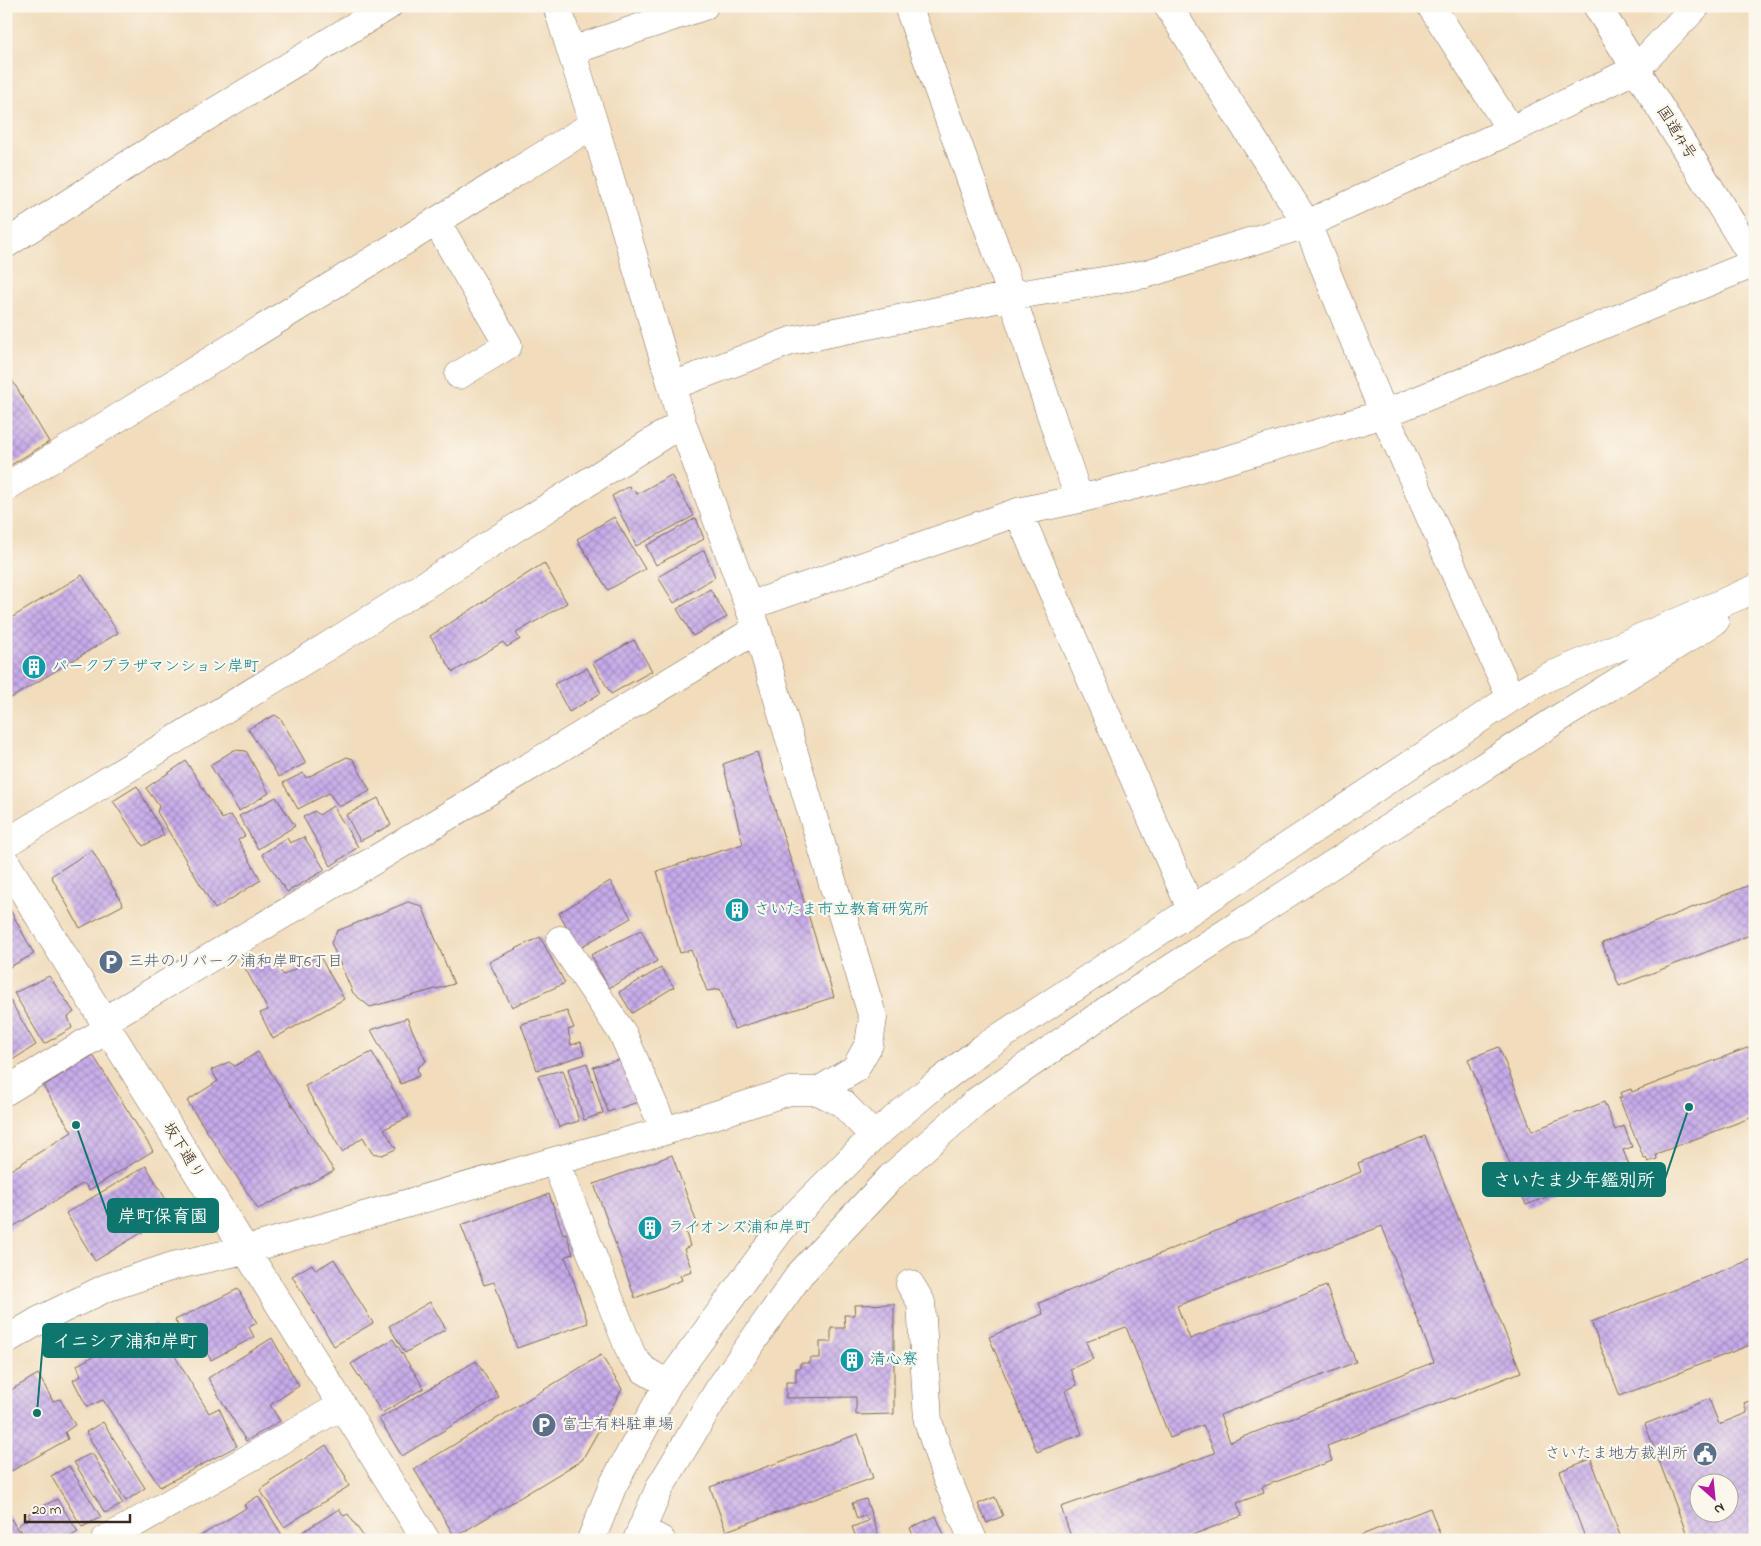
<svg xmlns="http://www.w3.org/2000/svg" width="1761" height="1546" font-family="'Indie Flower','Klee One',sans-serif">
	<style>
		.building { fill: url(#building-cross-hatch); fill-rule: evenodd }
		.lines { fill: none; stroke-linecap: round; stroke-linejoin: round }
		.minor-casing { stroke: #7b6855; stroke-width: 29 }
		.highway-casing { stroke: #7b6855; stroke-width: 29 }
		.minor { stroke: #fff; stroke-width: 28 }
		.highway { stroke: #fff; stroke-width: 28 }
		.labels { text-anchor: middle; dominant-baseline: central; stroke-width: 4.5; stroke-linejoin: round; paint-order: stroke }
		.street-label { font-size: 16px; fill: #3b2a1e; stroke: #fbf7ec }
		.culture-label { font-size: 16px; fill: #0d838f; stroke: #fbf7ec; text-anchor: start }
		.service-label { font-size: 16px; fill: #4e5e75; stroke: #fbf7ec; text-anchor: start }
		.leader { fill: none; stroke: #0f766e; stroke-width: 2 }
		.callout-dot { fill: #0f766e; stroke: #fbf7ec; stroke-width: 2 }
		.callout { fill: #0f766e; stroke: #0f766e; stroke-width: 2 }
		.callout-label { font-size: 18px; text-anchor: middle; font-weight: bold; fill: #fff }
	</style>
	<defs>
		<pattern id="building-cross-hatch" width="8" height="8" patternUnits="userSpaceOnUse" patternTransform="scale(1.25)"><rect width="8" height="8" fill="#c6abea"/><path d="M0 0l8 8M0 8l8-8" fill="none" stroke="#a28bbd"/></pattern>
	</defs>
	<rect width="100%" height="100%" fill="#fbf7ec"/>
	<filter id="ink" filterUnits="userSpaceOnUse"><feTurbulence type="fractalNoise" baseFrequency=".02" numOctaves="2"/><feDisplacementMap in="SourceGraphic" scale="10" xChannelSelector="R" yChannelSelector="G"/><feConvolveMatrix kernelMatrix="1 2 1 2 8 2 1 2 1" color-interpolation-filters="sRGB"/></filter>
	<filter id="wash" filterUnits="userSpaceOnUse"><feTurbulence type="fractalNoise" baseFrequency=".0096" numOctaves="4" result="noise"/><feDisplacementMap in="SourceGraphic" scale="20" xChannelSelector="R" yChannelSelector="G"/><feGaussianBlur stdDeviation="1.12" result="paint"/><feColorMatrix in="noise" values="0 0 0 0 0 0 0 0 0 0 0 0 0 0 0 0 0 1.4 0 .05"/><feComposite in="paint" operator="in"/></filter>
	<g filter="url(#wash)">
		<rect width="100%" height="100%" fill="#f1dcbc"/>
		<g id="blocks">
			<path class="building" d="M6 370 49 442 6 468Z
				M671 475 694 516 636 546 612 496 629 486 637 494Z
				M614 517 645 569 608 590 577 539Z
				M696 518 704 539 656 565 646 546Z
				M704 550 715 577 674 603 658 577Z
				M544 563 567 603 516 633 520 639 507 647 503 642 453 672 430 636Z
				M82 575 118 633 6 701V621Z
				M710 589 727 617 693 636 677 609Z
				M634 640 652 671 611 694 593 663Z
				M587 668 601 693 569 712 554 684Z
				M275 715 281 719 306 763 279 777 248 729Z
				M234 750 246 751 269 793 239 811 210 765Z
				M757 752 834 997 734 1029 720 989 707 991 691 950 680 953 657 871 743 844 723 764Z
				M347 757 353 759 370 791 339 807 329 793 298 809 283 783 303 773 306 778Z
				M186 761 222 819 231 815 245 836 238 840 261 880 215 909 157 812 159 806 146 788Z
				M137 786 164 835 143 846 113 801Z
				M276 797 295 826 258 849 239 816Z
				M378 798 391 825 360 841 346 815Z
				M333 806 358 847 331 866 303 817 315 811 319 815Z
				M304 837 325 870 287 892 262 854 287 838 290 843Z
				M92 850 123 905 80 928 51 876Z
				M610 881 631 918 579 948 559 913Z
				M1755 883V933L1619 986 1602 943Z
				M6 902 34 954 6 969Z
				M408 902 422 906 454 984 370 1007 353 993 331 943 337 931Z
				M641 930 657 961 609 988 591 955Z
				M540 937 565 983 512 1007 489 962Z
				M319 955 344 999 273 1039 260 1013 268 1010 244 966 265 956 284 975Z
				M661 968 674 987 632 1013 619 992Z
				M49 976 74 1012 68 1017 72 1028 44 1044 14 993Z
				M6 993 36 1045 6 1064Z
				M567 1011 574 1028 568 1030 571 1045 581 1042 584 1055 537 1070 521 1024Z
				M407 1018 426 1061 417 1068 419 1076 401 1084 371 1030Z
				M1755 1045V1116L1656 1154 1657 1159 1648 1162 1646 1158 1644 1159 1619 1098 1622 1097 1620 1093 1631 1089 1632 1092Z
				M1499 1047 1532 1131 1604 1102 1615 1130 1624 1126 1632 1147 1623 1150 1629 1165 1526 1205 1468 1059Z
				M258 1052 334 1171 258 1209 187 1101 218 1081 211 1070 229 1062 235 1066Z
				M372 1052 409 1117 384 1129 396 1149 382 1155 372 1153 363 1137 342 1152 305 1086Z
				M93 1055 153 1151 89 1190 84 1183 6 1231V1173L72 1132 43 1086Z
				M622 1059 638 1102 608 1112 593 1067Z
				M587 1063 603 1113 584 1120 568 1069Z
				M563 1070 579 1121 559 1127 538 1076Z
				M1425 1136 1521 1372 1453 1399 1452 1398 1327 1446 1332 1461 1262 1487 1264 1493 1237 1503 1242 1516 1179 1540H1072L1061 1507 1215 1453 1203 1425 1170 1438 1126 1327 1086 1342 1093 1359 1070 1369 1077 1385 1065 1391 1082 1434 1037 1452 989 1337 1043 1314 1039 1303 1361 1172 1358 1163ZM1382 1226 1434 1362 1230 1442 1220 1415 1356 1362 1326 1286 1190 1339 1177 1306Z
				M672 1155 698 1226 685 1230 690 1246 684 1249 692 1271 680 1275 682 1280 635 1298 594 1184Z
				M146 1166 174 1213 95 1261 66 1213Z
				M549 1194 563 1234 566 1233 573 1254 565 1256 588 1323 517 1348 494 1282 484 1285 461 1225Z
				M1755 1258V1343L1620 1396 1591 1322Z
				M334 1259 373 1323 334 1346 292 1276 312 1264 316 1270Z
				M238 1289 257 1323 249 1327 254 1337 211 1360 205 1350 195 1354 175 1320Z
				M430 1302 446 1329 405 1353 389 1326Z
				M894 1304V1414L856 1415V1397L786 1398V1382H796V1368H800V1363H810V1358H820V1342H831V1328H845L844 1315H855L854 1305Z
				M155 1323 209 1413 219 1408 237 1446 160 1487 103 1400 87 1407 73 1380 81 1376 77 1365Z
				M272 1338 299 1386 270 1405 280 1421 246 1441 208 1378Z
				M393 1339 424 1388 382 1413 351 1364Z
				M601 1355 622 1389 582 1460 455 1537 414 1469Z
				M476 1361 499 1397 402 1456 379 1419Z
				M38 1374 53 1401 60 1399 75 1425 65 1432 68 1439 6 1474V1393Z
				M1709 1399 1719 1424 1747 1413 1744 1403 1755 1399V1540H1689L1645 1424ZM1698 1484H1728V1514H1698Z
				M103 1422 145 1488 126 1501 86 1432Z
				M858 1434 873 1478 726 1531 710 1487Z
				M326 1445 346 1477 345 1478 349 1486 284 1527 260 1490 271 1483 270 1481Z
				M92 1453 123 1504 105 1513 74 1462Z
				M1591 1459 1621 1538 1616 1540H1586L1560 1471Z
				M69 1466 101 1517 82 1527 51 1476Z
				M258 1496 285 1540H194L246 1508 244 1505Z
				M995 1497 1003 1516 987 1523 978 1504Z
				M57 1499 78 1532 64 1540H26L18 1525 30 1518 28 1514Z
				M866 1499 880 1540H857L852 1527 868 1521 865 1515 857 1519 852 1503Z
				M1430 1508 1442 1540H1349Z
				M339 1509 344 1516 348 1514 366 1540H294L293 1538Z
				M8 1514 24 1540H6V1515Z
				M936 1516 945 1537 940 1540H915L910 1528Z"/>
		</g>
	</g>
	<g filter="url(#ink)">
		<use href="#blocks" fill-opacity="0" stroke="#7b6855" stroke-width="1"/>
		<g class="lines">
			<defs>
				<path id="minor" d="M557 6 594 124 672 386 682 423 757 629 873 1018 869 1044 855 1069 818 1091
					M908 6 997 252 1079 499
					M1168 6 1307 224 1384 414 1511 698
					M1431 6 1511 130
					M571 51 704 6
					M436 221 508 345 459 375
					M6 244 129 164 388 6
					M672 386 791 341 1011 296 1146 274 1307 224 1511 130 1636 69 1696 6
					M6 487 594 124
					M1018 512 1191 909
					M749 606 1018 512 1079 499 1172 476 1384 414 1755 263
					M6 843 336 641 682 423
					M6 863 104 1021 108 1029 426 1540
					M560 940 623 1034 665 1131
					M104 1021 418 834 757 629
					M6 1091 108 1029
					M555 1161 632 1356 644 1370 668 1384
					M910 1284 921 1302 928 1421 945 1474 973 1540
					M6 1340 40 1320 106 1288 173 1266 245 1250 555 1161 665 1131 790 1091H818L842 1103 874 1136
					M641 1529 661 1540
					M105 1540 341 1406
					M591 1540 613 1485 668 1384 781 1229 874 1136 935 1085 982 1049 1511 698 1546 678 1755 589
					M637 1540 660 1487 719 1389 800 1274 891 1177 977 1101 1113 1006 1553 722 1715 621"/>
				<path id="highway" d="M1597 6 1755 261"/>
			</defs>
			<use href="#minor" class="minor-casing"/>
			<use href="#highway" class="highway-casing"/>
			<use href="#minor" class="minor"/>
			<use href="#highway" class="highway"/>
		</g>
	</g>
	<defs>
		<symbol id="building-disc" viewBox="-11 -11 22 22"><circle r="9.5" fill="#0f9aa8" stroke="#fbf7ec"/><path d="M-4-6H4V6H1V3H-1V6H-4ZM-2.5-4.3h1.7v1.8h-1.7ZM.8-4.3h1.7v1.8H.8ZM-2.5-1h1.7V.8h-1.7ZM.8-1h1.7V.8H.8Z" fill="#fff"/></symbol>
		<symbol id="parking-disc" viewBox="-11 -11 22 22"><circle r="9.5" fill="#5c6f8a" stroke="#fbf7ec"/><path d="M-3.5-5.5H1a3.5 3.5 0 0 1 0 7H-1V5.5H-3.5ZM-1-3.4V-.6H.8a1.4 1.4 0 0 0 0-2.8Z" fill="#fff"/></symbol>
		<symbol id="civic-disc" viewBox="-11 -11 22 22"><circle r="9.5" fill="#5c6f8a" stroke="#fbf7ec"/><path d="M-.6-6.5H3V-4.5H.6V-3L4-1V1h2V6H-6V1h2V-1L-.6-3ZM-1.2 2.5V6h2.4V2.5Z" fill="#fff"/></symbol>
	</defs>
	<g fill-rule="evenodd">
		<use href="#building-disc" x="20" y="653" width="28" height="28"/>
		<use href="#building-disc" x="723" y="896" width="28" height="28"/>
		<use href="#parking-disc" x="97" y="948" width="28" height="28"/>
		<use href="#building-disc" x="636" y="1214" width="28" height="28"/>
		<use href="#building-disc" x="838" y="1346" width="28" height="28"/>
		<use href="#parking-disc" x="530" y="1411" width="28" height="28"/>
		<use href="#civic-disc" x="1691" y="1440" width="28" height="28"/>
	</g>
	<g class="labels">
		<g class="street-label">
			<text transform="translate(1676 133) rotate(58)">国道17号</text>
			<text transform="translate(183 1151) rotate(58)">坂下通り</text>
		</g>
		<g class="culture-label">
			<text x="52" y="667">パークプラザマンション岸町</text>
			<text x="754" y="910">さいたま市立教育研究所</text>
			<text x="668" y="1228">ライオンズ浦和岸町</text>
			<text x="870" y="1360">清心寮</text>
		</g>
		<g class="service-label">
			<text x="128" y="962">三井のリパーク浦和岸町6丁目</text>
			<text x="562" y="1425">富士有料駐車場</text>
			<text x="1688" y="1454" text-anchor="end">さいたま地方裁判所</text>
		</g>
	</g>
	<path class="leader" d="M1689 1107L1665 1179M76 1125L108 1216M37 1413L43 1341"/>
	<g class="callout-dot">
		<circle cx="1689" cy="1107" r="5"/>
		<circle cx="76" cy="1125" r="5"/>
		<circle cx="37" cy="1413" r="5"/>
	</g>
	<g class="callout">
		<rect x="1483" y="1163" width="182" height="33" rx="5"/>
		<rect x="108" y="1199" width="110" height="33" rx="5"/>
		<rect x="43" y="1324" width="164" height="33" rx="5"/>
	</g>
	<g class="callout-label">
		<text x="1574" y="1186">さいたま少年鑑別所</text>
		<text x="163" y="1222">岸町保育園</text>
		<text x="125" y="1347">イニシア浦和岸町</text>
	</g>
	<rect width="1761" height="1546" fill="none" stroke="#fbf7ec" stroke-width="25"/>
	<g transform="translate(1714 1498) rotate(153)"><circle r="24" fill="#fbf7ec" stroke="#aea59a"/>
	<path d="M0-4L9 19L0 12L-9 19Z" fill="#b5179e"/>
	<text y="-8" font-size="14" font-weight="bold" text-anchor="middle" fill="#3b2a1e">N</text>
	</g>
	<path d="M25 1514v8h105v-8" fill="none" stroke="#3b2a1e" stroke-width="2.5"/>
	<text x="32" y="1514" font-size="15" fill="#3b2a1e" stroke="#fbf7ec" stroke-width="4" paint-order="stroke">20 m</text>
</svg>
